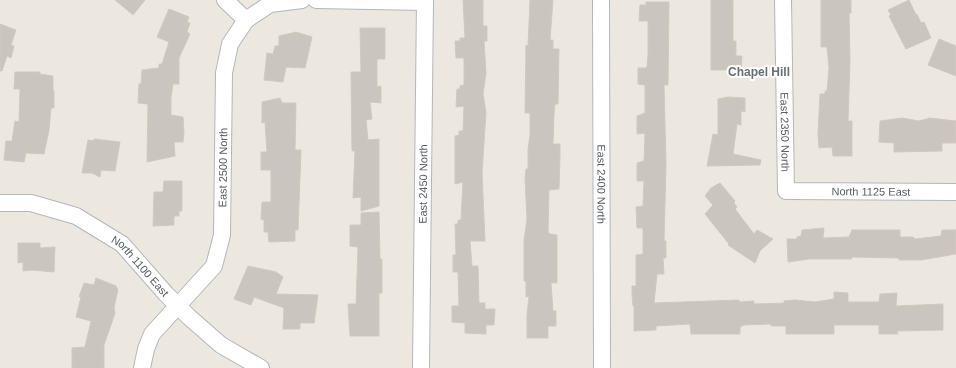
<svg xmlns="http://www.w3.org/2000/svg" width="956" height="368" font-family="Helvetica,sans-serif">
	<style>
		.building { fill: #cac5be; stroke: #d2c9bd }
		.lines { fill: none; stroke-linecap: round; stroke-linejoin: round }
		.minor-casing { stroke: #b2b7bc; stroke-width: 18 }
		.minor { stroke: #fff; stroke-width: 16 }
		.labels { text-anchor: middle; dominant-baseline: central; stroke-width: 4; stroke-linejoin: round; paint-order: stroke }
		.street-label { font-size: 11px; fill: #585d62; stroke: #fff }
		.neighbourhood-label { font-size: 12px; font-weight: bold; fill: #697074; stroke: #fff }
	</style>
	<rect width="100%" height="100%" fill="#ede8df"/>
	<path class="building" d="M115 0H145L133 15Z
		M463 0H483V26H487V41H484L486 73 483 94 486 112 482 173 485 241H470L472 266H478L479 303H485V309H495L494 325H486V334L465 333V323L452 322V306H459L458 272H453V255H456L455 224H458V220H461L463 182 455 184V136L459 135V131H463L464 106 456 107 457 89H460V86L464 85V58H456L455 41H460V38H465Z
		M530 0H553L550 40H553V49H559L558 104H555L554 114 553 144H560V154L559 189 549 190 548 232 550 234 557 235V283H551L553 311H556V326H548V338H527V315L529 296 526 297V281H524V240L527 219 525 178 526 169H528V149L530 135V113H525L526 45 528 46Z
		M711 0H733V41H736V56H742L741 70H711Z
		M821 0H851V13H849L850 61 848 121H852V156H833L832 147 819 148 818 134 820 94H825V91H827L829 68 827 47H821Z
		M909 0 916 15 917 14 921 23 924 22 931 38 906 49 889 16 891 15 888 10Z
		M646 2H669L668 85H664L666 164 664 241H666V258H663L664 274H657L654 303 739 300V302L754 301V304L784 303V301L795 300 815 302 834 299V292L848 293V302H879L880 294 897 293 896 306 943 304V330L897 331 898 334H879V325H834V334H786V326H771V324L744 325 740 327V334H691L690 325 689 324 656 326V330L634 331V306H633L632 294V286H636V255L643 254V228H637L636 207 643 206 644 181H637V163L644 161 645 133 637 134V116L645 113V85L638 84V68H645L647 67 648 54V21H639L640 5H646Z
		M169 9 189 17 187 22 190 23 187 32 190 34 179 58V84H173L171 97V115L183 117 184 132 183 142H174L175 156 147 162 148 104 138 103 139 84H141L142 70 159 68V64H162L169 42 157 37Z
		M0 24 16 30 11 45 14 46 11 58 7 56 2 71H0Z
		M360 28H385V59H377V87L381 86V103L370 102 372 119 366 120 368 140 379 139V206L361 211V197L353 198 355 151H352L351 72H361Z
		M296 32 312 37 305 68 286 67 283 82 264 80 267 53 273 54 275 46H279V36Z
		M939 39 956 46V76L928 65Z
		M15 72H40V74L53 76V91H54V108H51L49 130 44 154 26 153 24 162 4 160 6 141H12L15 121 19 122 20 89H14Z
		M728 97 745 98V112L741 111V125L737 124 733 154 761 160 760 165 707 166 713 134 718 135V99Z
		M280 98 282 103H296L295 150H301L298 230H295V241L269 242 268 232H264V220L261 219 262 202H271V170H261V152H267L265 122 262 123V102Z
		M902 118 919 121 930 118 956 121V143H942V151L894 152V143L879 142 880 121Z
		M94 139 120 142 115 171 101 170 100 177 92 173H82L88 140 94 141Z
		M164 181H182V211H179V216H174V225L153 226 154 192H163Z
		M720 183 735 201 734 203 737 207 735 209 754 234 757 230 773 239 760 251 755 263 728 245 729 244 705 214 713 205 705 196 711 188Z
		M379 212 380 259H382V293H379V336H350L348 304H356L358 247 350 246V225H361V213Z
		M824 228 823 238 849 237 852 230H900V237H913L915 239 941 236 942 230H956V254L921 260H899V258L851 257 852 259H809L788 262 787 239H797V237L801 236 802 230Z
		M18 243H40V248L55 247 54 272 32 270 23 271V262L18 263Z
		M248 266 276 272 283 277 276 294 318 295 314 323H300V329H283L284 308 254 297 251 305 234 299Z
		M96 278 116 286 118 290 114 307 115 313 104 345V368H72V348L85 347 91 321 76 317 81 297H79L84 283 94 285Z"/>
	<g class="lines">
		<defs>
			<g id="minor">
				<path d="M225 0 246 20"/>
				<path d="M316 0 425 2"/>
				<path id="s1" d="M601 0 602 368"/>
				<path id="s2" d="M783 0 786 191 956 192"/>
				<path id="s3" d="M0 203H31L76 216 122 244 166 294 189 317 221 345 261 368"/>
				<path id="s4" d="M142 368 146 349 152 334 214 266 222 235 224 73 230 44 246 20 270 4 302 0"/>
				<path id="s5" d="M421 368 425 0"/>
			</g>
		</defs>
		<use href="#minor" class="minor-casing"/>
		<use href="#minor" class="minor"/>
	</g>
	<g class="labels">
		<g class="street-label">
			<text stroke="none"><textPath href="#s2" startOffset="132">East 2350 North</textPath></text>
			<text stroke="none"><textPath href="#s4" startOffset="227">East 2500 North</textPath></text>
			<text stroke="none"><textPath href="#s5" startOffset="184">East 2450 North</textPath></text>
			<text stroke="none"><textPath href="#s1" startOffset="184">East 2400 North</textPath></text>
			<text stroke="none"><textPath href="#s2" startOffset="276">North 1125 East</textPath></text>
			<text stroke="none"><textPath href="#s3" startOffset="160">North 1100 East</textPath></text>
		</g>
		<g class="neighbourhood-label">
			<text x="759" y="72">Chapel Hill</text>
		</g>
	</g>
</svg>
